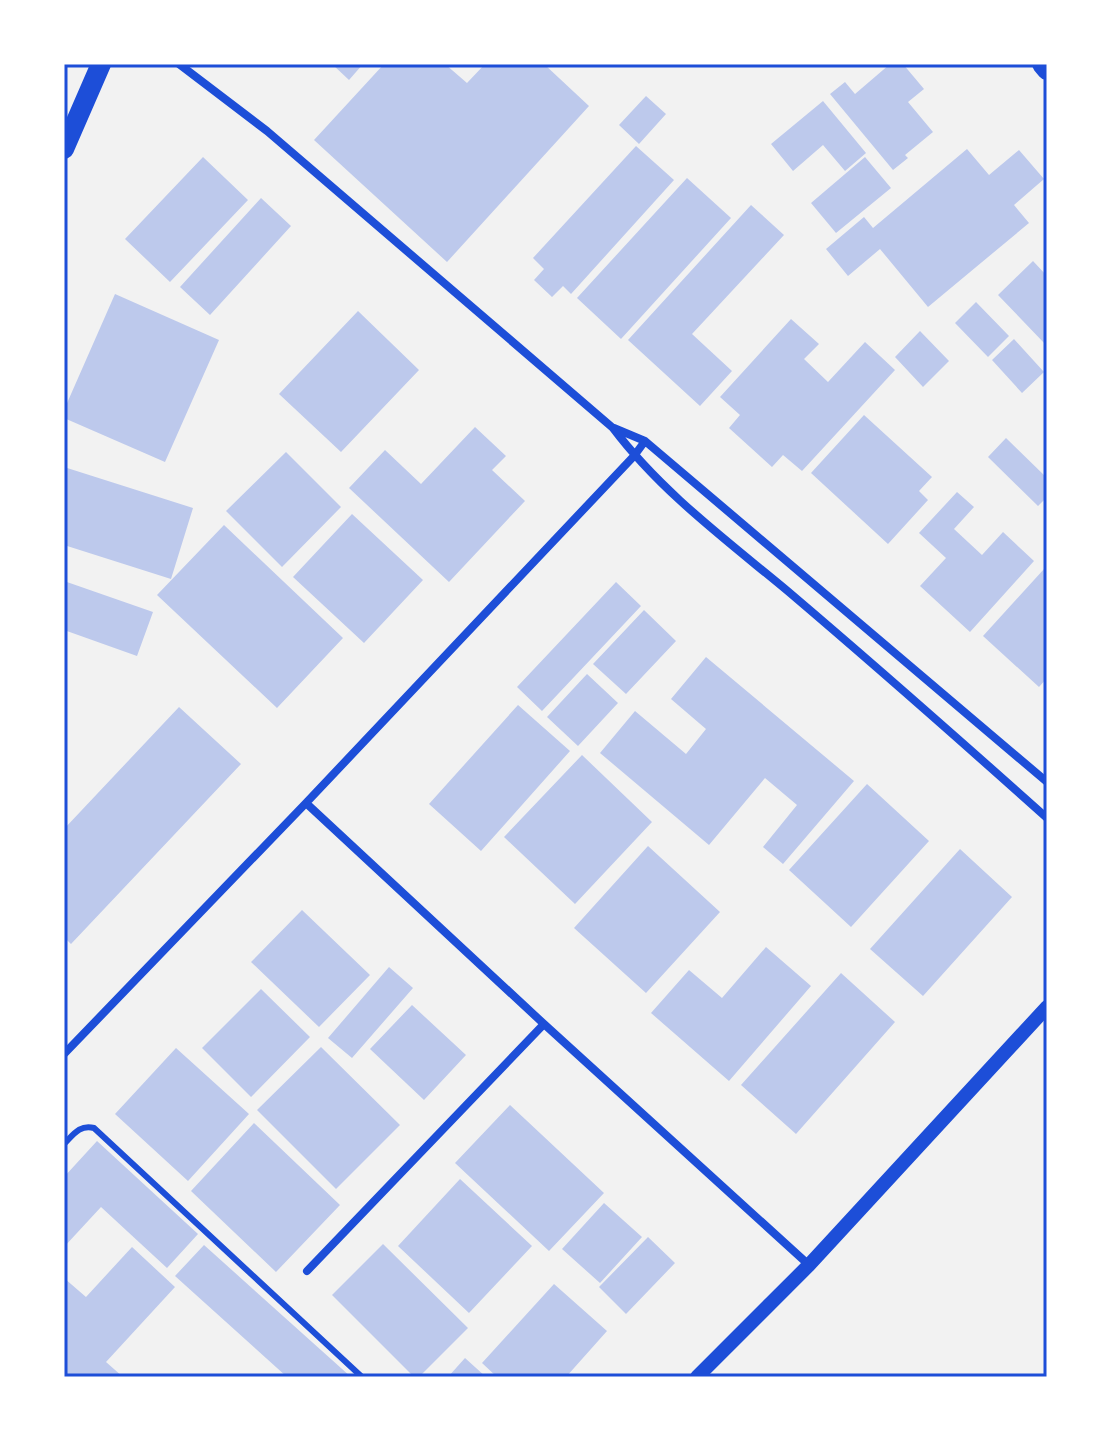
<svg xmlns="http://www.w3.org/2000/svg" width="1111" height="1441" font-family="Cabin,sans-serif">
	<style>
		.building { fill: #bdc9ec }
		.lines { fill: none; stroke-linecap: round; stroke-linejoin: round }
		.service { stroke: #1d4ed8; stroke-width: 6 }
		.minor { stroke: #1d4ed8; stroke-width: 8 }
		.tertiary { stroke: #1d4ed8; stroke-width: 14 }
		.primary { stroke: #1d4ed8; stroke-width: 20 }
		.neatline { fill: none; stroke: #1d4ed8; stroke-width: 3 }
	</style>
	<rect width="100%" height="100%" fill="#f2f2f2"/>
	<path class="building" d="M332 64H363L349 80Z
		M384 64H445L467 83 485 64H544L589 106 447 262 314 140Z
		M890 64H903L924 89 908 102 933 132 905 155 908 158 893 170 830 94 845 82 855 94Z
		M646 96 666 114 639 144 619 125Z
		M823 101 866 153 845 171 823 145 793 171 771 144Z
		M636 146 674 180 571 294 563 286 552 297 534 280 544 269 533 258Z
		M967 149 989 175 1019 150 1044 179 1014 205 1029 223 928 307 880 249 848 276 826 249 864 217 873 228Z
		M203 157 248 200 170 282 125 239Z
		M865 157 891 188 836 233 811 203Z
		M687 178 731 218 621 339 577 298Z
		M261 198 291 226 210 315 180 287Z
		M751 205 784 235 692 334 732 371 700 406 628 340Z
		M1033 261 1047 276 1045 344 998 295Z
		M115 294 219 340 165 462 64 418V410Z
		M976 302 1009 336 988 357 955 323Z
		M358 311 419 370 341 452 279 394Z
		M791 319 819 344 804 359 828 382 865 342 895 370 802 471 783 455 772 467 729 428 740 415 720 397Z
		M920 331 949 361 923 387 895 357Z
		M1014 339 1044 372 1022 393 992 360Z
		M864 415 932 477 919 491 928 500 888 544 811 473Z
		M475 427 506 456 492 470 525 501 449 582 349 488 385 450 421 484Z
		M1006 438 1047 478V497L1038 506 988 457Z
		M286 452 341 507 282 567 226 511Z
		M64 467 193 508 171 579 64 545Z
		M957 492 974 507 954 529 982 555 1003 532 1034 561 970 632 920 586 946 558 919 533Z
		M352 514 423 580 364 643 293 577Z
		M224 525 343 638 277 708 157 595Z
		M1044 569 1047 572V678L1039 687 983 636Z
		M64 581 153 612 137 656 64 630Z
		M616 582 641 606 542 711 517 687Z
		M644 610 676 641 626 694 593 664Z
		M706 657 854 781 783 864 763 847 797 805 765 778 709 845 600 753 635 711 686 754 706 729 671 699Z
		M587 674 618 703 578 746 547 717Z
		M518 705 570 751 481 851 429 804Z
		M179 707 241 764 71 944 64 937V829Z
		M582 755 652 822 575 904 504 837Z
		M867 784 929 841 851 927 789 870Z
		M648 846 720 912 646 993 574 928Z
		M960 849 1012 897 923 996 870 949Z
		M302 910 370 975 319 1027 251 962Z
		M766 947 811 986 729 1081 651 1013 689 970 722 998Z
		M389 967 413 988 352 1058 328 1038Z
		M841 973 895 1022 796 1134 741 1085Z
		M261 989 310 1037 251 1097 202 1048Z
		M412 1005 466 1055 424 1100 370 1049Z
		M321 1047 400 1125 336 1189 257 1110Z
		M176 1048 249 1114 188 1181 115 1114Z
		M510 1105 604 1193 549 1251 455 1163Z
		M254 1123 340 1205 276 1272 191 1191Z
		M97 1141 198 1234 167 1268 101 1207 64 1247V1177Z
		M460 1179 532 1246 469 1313 398 1246Z
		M604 1203 642 1237 600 1283 562 1249Z
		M648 1237 675 1263 626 1314 599 1287Z
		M383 1244 468 1328 419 1377H414L332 1295Z
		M204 1245 351 1377H287L175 1276Z
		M132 1247 175 1287 106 1362 123 1377H64V1278L86 1297Z
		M554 1284 607 1331 566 1377H497L482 1363Z
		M465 1358 486 1377H448Z"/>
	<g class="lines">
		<path class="service" d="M64 1144C73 1135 80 1124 94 1128L362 1377"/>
		<path class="minor" d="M179 64 267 131 613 428C661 492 729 542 790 593 877 667 962 742 1047 818
			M614 428 645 441 1047 782
			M306 803 544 1024 809 1265
			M64 1054 306 803 634 456 645 441
			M307 1271 544 1024"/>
		<path class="tertiary" d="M697 1377 809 1265 1047 1007"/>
		<path class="primary" d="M1042 64 1047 70
			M64 149 101 64"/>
	</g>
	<rect width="1111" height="1441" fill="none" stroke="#ffffff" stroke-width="132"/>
	<rect x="66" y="66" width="979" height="1309" class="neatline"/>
</svg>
